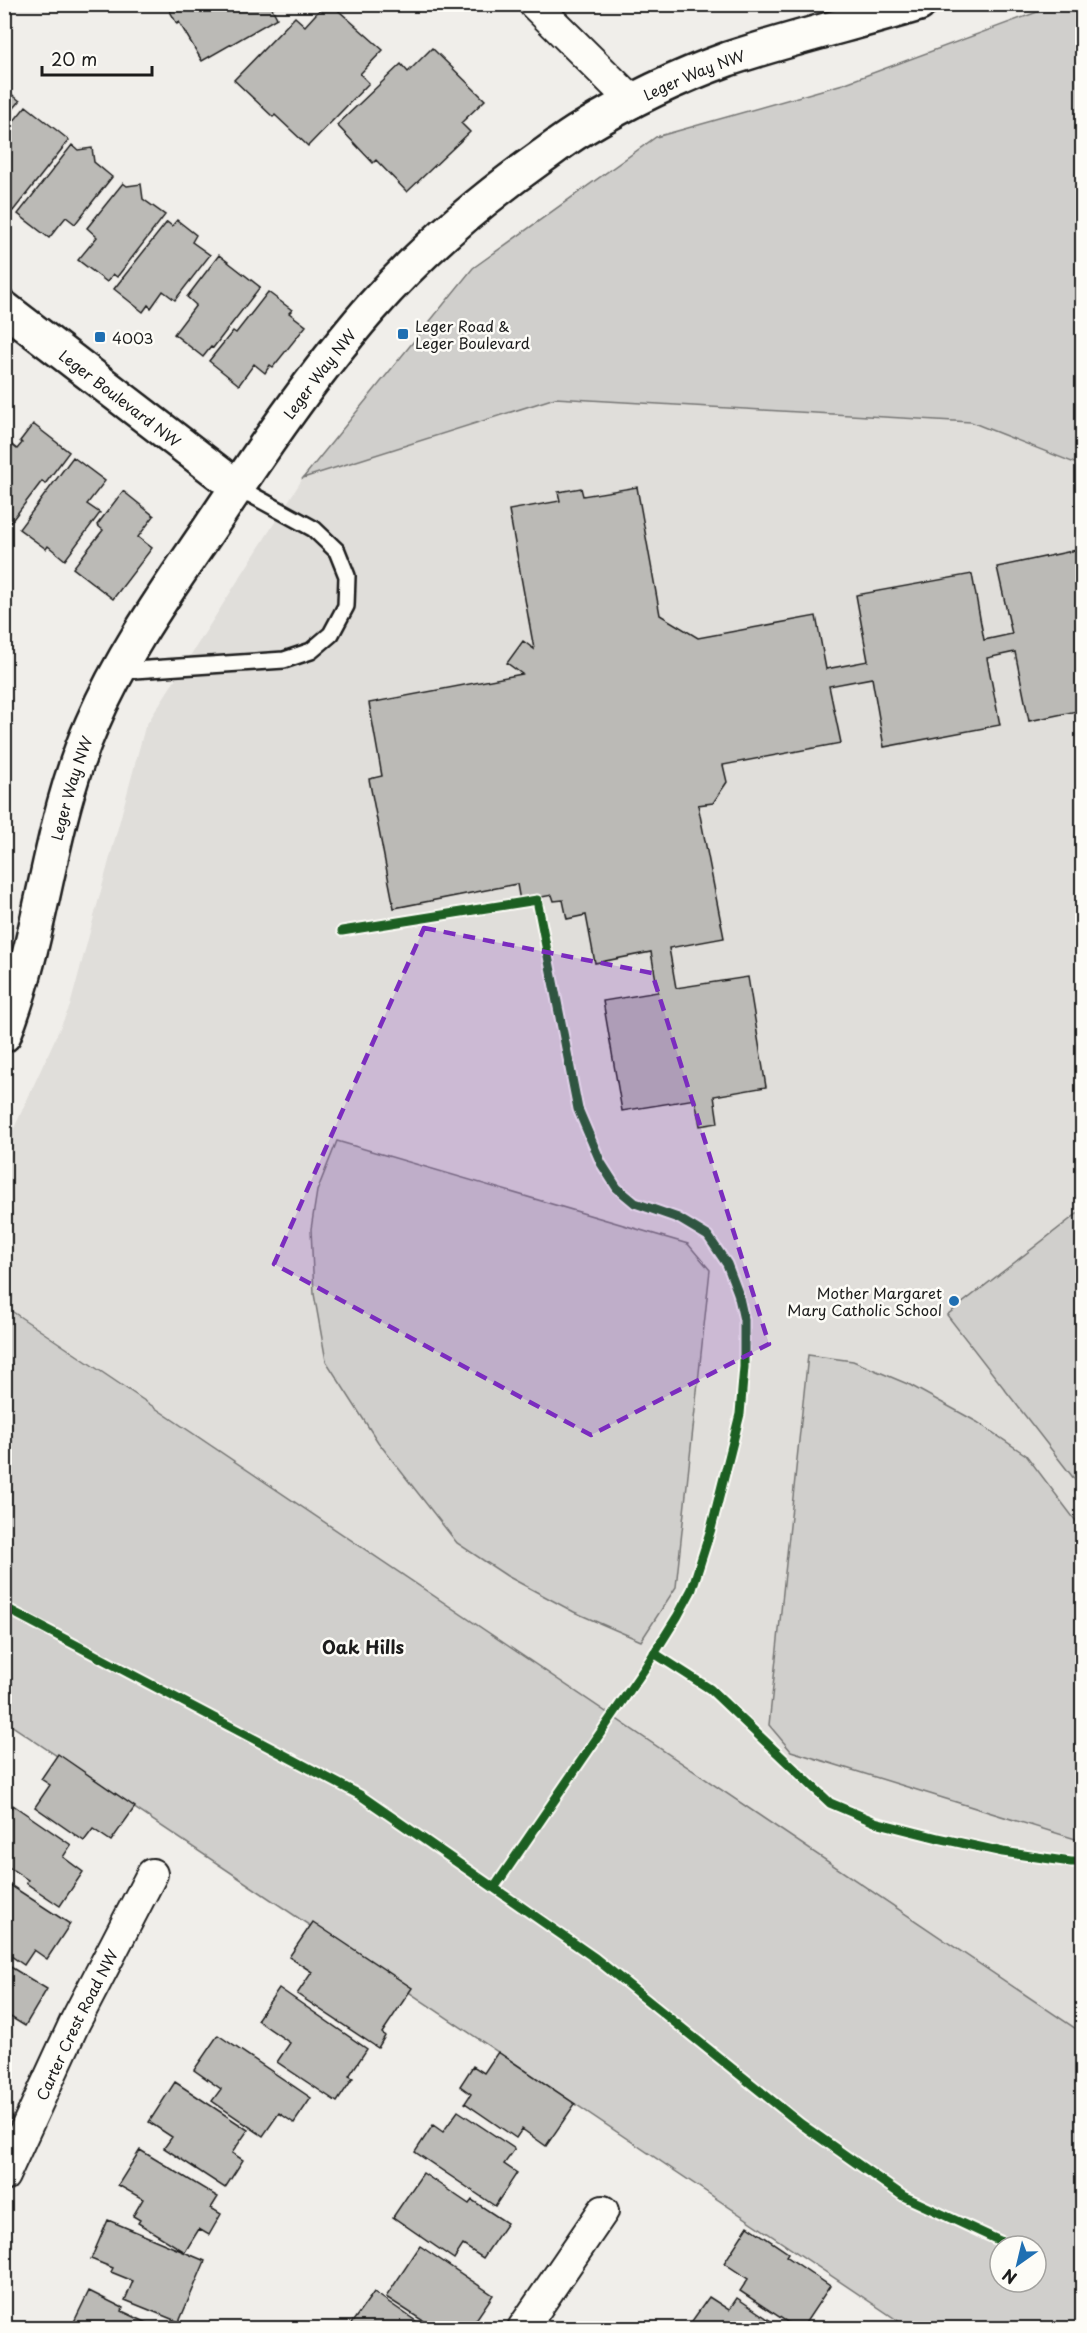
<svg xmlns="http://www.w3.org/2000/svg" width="1087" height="2333" font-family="'Playpen Sans',sans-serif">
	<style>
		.built { fill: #e0deda }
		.green { fill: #d0cfcc; stroke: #767674; stroke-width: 1.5; fill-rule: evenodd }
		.building { fill: #bbbab6; stroke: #1c1c1c; stroke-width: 1.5 }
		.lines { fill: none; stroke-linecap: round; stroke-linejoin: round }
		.lane-casing { stroke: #1c1c1c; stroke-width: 20 }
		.street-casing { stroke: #1c1c1c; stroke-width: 34 }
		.secondary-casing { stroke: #1c1c1c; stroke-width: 38 }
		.lane { stroke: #fdfcf7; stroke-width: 15 }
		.street { stroke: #fdfcf7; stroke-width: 30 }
		.secondary { stroke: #fdfcf7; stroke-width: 33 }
		.cycleway-casing { stroke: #fdfcf7; stroke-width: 13 }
		.cycleway { stroke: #1b5e20; stroke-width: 9 }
		.marked { fill: #7b2cbf; fill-opacity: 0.2; stroke: #7b2cbf; stroke-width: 4.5; stroke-dasharray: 12 8; stroke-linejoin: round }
		.poi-dot { fill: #1f6fb2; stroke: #fdfcf7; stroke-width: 2 }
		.labels { text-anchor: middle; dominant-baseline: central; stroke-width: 5; stroke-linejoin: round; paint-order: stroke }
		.street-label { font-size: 15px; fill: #1c1c1c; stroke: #fdfcf7 }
		.poi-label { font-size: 15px; fill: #1c1c1c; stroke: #fdfcf7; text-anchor: start }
		.quarter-label { font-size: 18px; font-weight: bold; fill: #1c1c1c; stroke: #fdfcf7 }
	</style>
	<rect width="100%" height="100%" fill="#f0eeea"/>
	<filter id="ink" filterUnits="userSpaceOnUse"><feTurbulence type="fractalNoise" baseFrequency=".0167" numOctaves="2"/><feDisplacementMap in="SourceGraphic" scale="12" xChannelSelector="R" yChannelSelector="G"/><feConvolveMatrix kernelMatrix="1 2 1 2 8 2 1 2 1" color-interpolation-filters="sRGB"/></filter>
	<g filter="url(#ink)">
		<path class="built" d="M555 398 971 422 1082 466V2033L5 1306V1148L70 1006 145 727 303 478Z"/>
		<path class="green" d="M1056 5H1082V466L971 422 555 398 303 478 473 268 656 137 843 84Z
			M337 1141 688 1244 710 1270 676 1587 641 1641 574 1612 507 1576 457 1543 378 1442 326 1361 314 1294 311 1229 317 1191Z
			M1082 1210V1489L947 1315Z
			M4 1306 1082 2033V2328H909L5 1721ZM1000 2246H1036V2282H1000Z
			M808 1355 853 1361 910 1385 977 1422 1026 1455 1082 1529V1841L791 1751 769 1725Z"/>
		<path class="building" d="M166 4H279L272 8 277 18 202 61 179 22 177 24Z
			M325 4H331L383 50 360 74 369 83 308 146 275 115 273 117 234 80 295 17 305 26Z
			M432 48 485 100 461 123 470 132 407 192 376 160 373 163 337 125 401 64 408 72Z
			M4 88 20 101 4 120Z
			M26 106 69 140 13 211 4 204V133Z
			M72 145 78 150 92 148 94 162 112 177 75 224 66 217 49 238 18 214Z
			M123 183 127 186 141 184 143 199 165 215 117 277 113 274 107 282 78 260 97 237 87 228Z
			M177 220 196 235 192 242 210 255 175 300 163 291 151 308 148 305 143 312 114 289 167 222 172 226Z
			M219 255 260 287 213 348 211 347 203 357 174 334 196 305 187 297Z
			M268 292 292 310 289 313 306 326 273 367 270 365 265 373 254 364 239 385 209 361 233 331 236 333Z
			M33 424 69 452 45 484 42 481 4 531V446L8 442 17 449 22 443 20 441Z
			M73 457 105 481 87 504 100 513 65 560 48 546 46 549 19 529Z
			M637 487 660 615 698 638 816 616 826 669 868 661 856 595 972 574 984 640 1012 634 997 567 1077 550 1082 579V710L1029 721 1015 652 987 658 1000 725 884 747 872 678 829 686 841 743 723 765 727 782 713 803 698 805 724 938 669 948 676 988 748 977 766 1087 714 1096 718 1123 700 1126 695 1099 622 1111 603 1001 658 992 651 952 595 963 586 915 567 919 563 900 554 901 552 895 520 901 517 884 394 908 369 779 382 776 369 703 522 674 507 663 523 641 534 649 509 510 560 501 558 492 581 488 583 496Z
			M123 491 154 516 138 537 152 548 113 599 73 568 103 530 97 525Z
			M58 1754 135 1807 111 1841 93 1829 84 1841 35 1807 50 1785 41 1779Z
			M13 1805 71 1845 63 1857 83 1872 60 1906 26 1883 28 1880 4 1864V1817Z
			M4 1881 70 1924 47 1959 34 1950 24 1965 4 1951Z
			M313 1922 412 1988 382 2033 385 2036 378 2048 297 1994 312 1972 289 1957Z
			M4 1963 47 1989 25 2026 4 2013Z
			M279 1988 367 2049 349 2076 353 2078 337 2102 277 2062 290 2043 257 2020Z
			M218 2035 311 2098 294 2123 279 2113 263 2136 212 2101 221 2089 194 2070Z
			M4 2043 12 2047 4 2063Z
			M498 2052 575 2104 546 2146 522 2129 516 2138 465 2103 471 2094 460 2086 473 2066 484 2073Z
			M175 2082 248 2130 232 2153 243 2160 225 2188 164 2148 172 2137 149 2122Z
			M458 2111 515 2149 504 2164 517 2173 495 2206 415 2152 433 2125 443 2132Z
			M140 2150 218 2197 211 2208 221 2214 209 2235 199 2229 185 2252 138 2223 140 2220 133 2216 143 2199 118 2185Z
			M423 2173 469 2204 472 2200 507 2223 483 2258 463 2245 454 2259 393 2217Z
			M108 2220 205 2261 179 2322 125 2300 133 2281 111 2272 113 2268 91 2259Z
			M748 2226 788 2253 786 2256 830 2286 802 2328H796L740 2291 748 2279 724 2263Z
			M420 2246 493 2295 471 2327 462 2321 457 2328H434L386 2297Z
			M89 2291 123 2308 122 2311 158 2328H71Z
			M374 2292 426 2328H348Z
			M709 2297 729 2310 737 2298 781 2328H687Z"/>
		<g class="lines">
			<defs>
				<path id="lane" d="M119 671 284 660 311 651 331 634 346 606 347 576 337 551 314 529 237 487"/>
				<g id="street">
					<path d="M534 4 633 102"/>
					<path id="s1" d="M4 2176 75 2022 152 1874"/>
					<path d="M523 2328 603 2211"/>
				</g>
				<g id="secondary">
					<path id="s2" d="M4 308 237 487"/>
					<path id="s3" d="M4 1035C44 934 48 823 92 724 122 654 167 591 209 529 259 454 311 377 370 309 420 252 478 202 540 158 554 148 568 137 582 129 628 101 678 77 728 59 791 38 856 23 919 4"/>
				</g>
			</defs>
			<use href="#lane" class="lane-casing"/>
			<use href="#street" class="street-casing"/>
			<use href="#secondary" class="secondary-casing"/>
			<use href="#lane" class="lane"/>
			<use href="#street" class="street"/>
			<use href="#secondary" class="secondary"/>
			<defs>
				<path id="cycleway" d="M342 931 537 900 578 1109 601 1163 617 1188 635 1203 678 1218 708 1236 727 1264 738 1293 744 1320V1367L740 1414 711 1529 692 1589 677 1617 645 1668 494 1888
					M4 1607 360 1795 595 1958 801 2124 903 2196 1011 2246
					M654 1653 710 1689 830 1803 875 1822 938 1838 1003 1852 1071 1862H1082"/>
			</defs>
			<use href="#cycleway" class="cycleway-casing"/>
			<use href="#cycleway" class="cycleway"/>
		</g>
	</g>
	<path class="marked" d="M424 928 652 973 769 1344 591 1435 274 1264Z"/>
	<g class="poi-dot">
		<rect x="397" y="328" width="12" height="12" rx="3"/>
		<rect x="94" y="331" width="12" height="12" rx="3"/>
		<circle cx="954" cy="1301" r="6"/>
	</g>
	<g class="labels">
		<g class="street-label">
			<text stroke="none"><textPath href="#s3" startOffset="1228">Leger Way NW</textPath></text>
			<text stroke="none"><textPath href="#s3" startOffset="742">Leger Way NW</textPath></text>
			<text stroke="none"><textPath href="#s2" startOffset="147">Leger Boulevard NW</textPath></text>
			<text stroke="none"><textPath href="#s3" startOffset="256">Leger Way NW</textPath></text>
			<text stroke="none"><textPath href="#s1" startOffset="168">Carter Crest Road NW</textPath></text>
		</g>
		<g class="poi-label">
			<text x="415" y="325">Leger Road &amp;<tspan x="415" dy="17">Leger Boulevard</tspan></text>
			<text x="112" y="337">4003</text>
			<text x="942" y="1292" text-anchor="end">Mother Margaret<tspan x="942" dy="17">Mary Catholic School</tspan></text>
		</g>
		<g class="quarter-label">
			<text x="363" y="1646">Oak Hills</text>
		</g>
	</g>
	<rect width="1087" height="2333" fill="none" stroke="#fdfcf7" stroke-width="24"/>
	<rect x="12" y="12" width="1063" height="2309" fill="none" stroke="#1c1c1c" stroke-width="2" filter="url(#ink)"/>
	<g transform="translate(1018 2264) rotate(214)"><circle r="28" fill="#fdfcf7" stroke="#a3a29f" stroke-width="1.5"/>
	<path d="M0-4.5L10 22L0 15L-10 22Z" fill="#1f6fb2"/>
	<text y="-9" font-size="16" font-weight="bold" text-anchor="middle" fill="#1c1c1c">N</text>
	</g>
	<path d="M42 66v9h110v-9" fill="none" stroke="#1c1c1c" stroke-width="3"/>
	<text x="51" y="66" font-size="18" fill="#1c1c1c" stroke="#fdfcf7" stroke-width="4.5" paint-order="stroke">20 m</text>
</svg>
